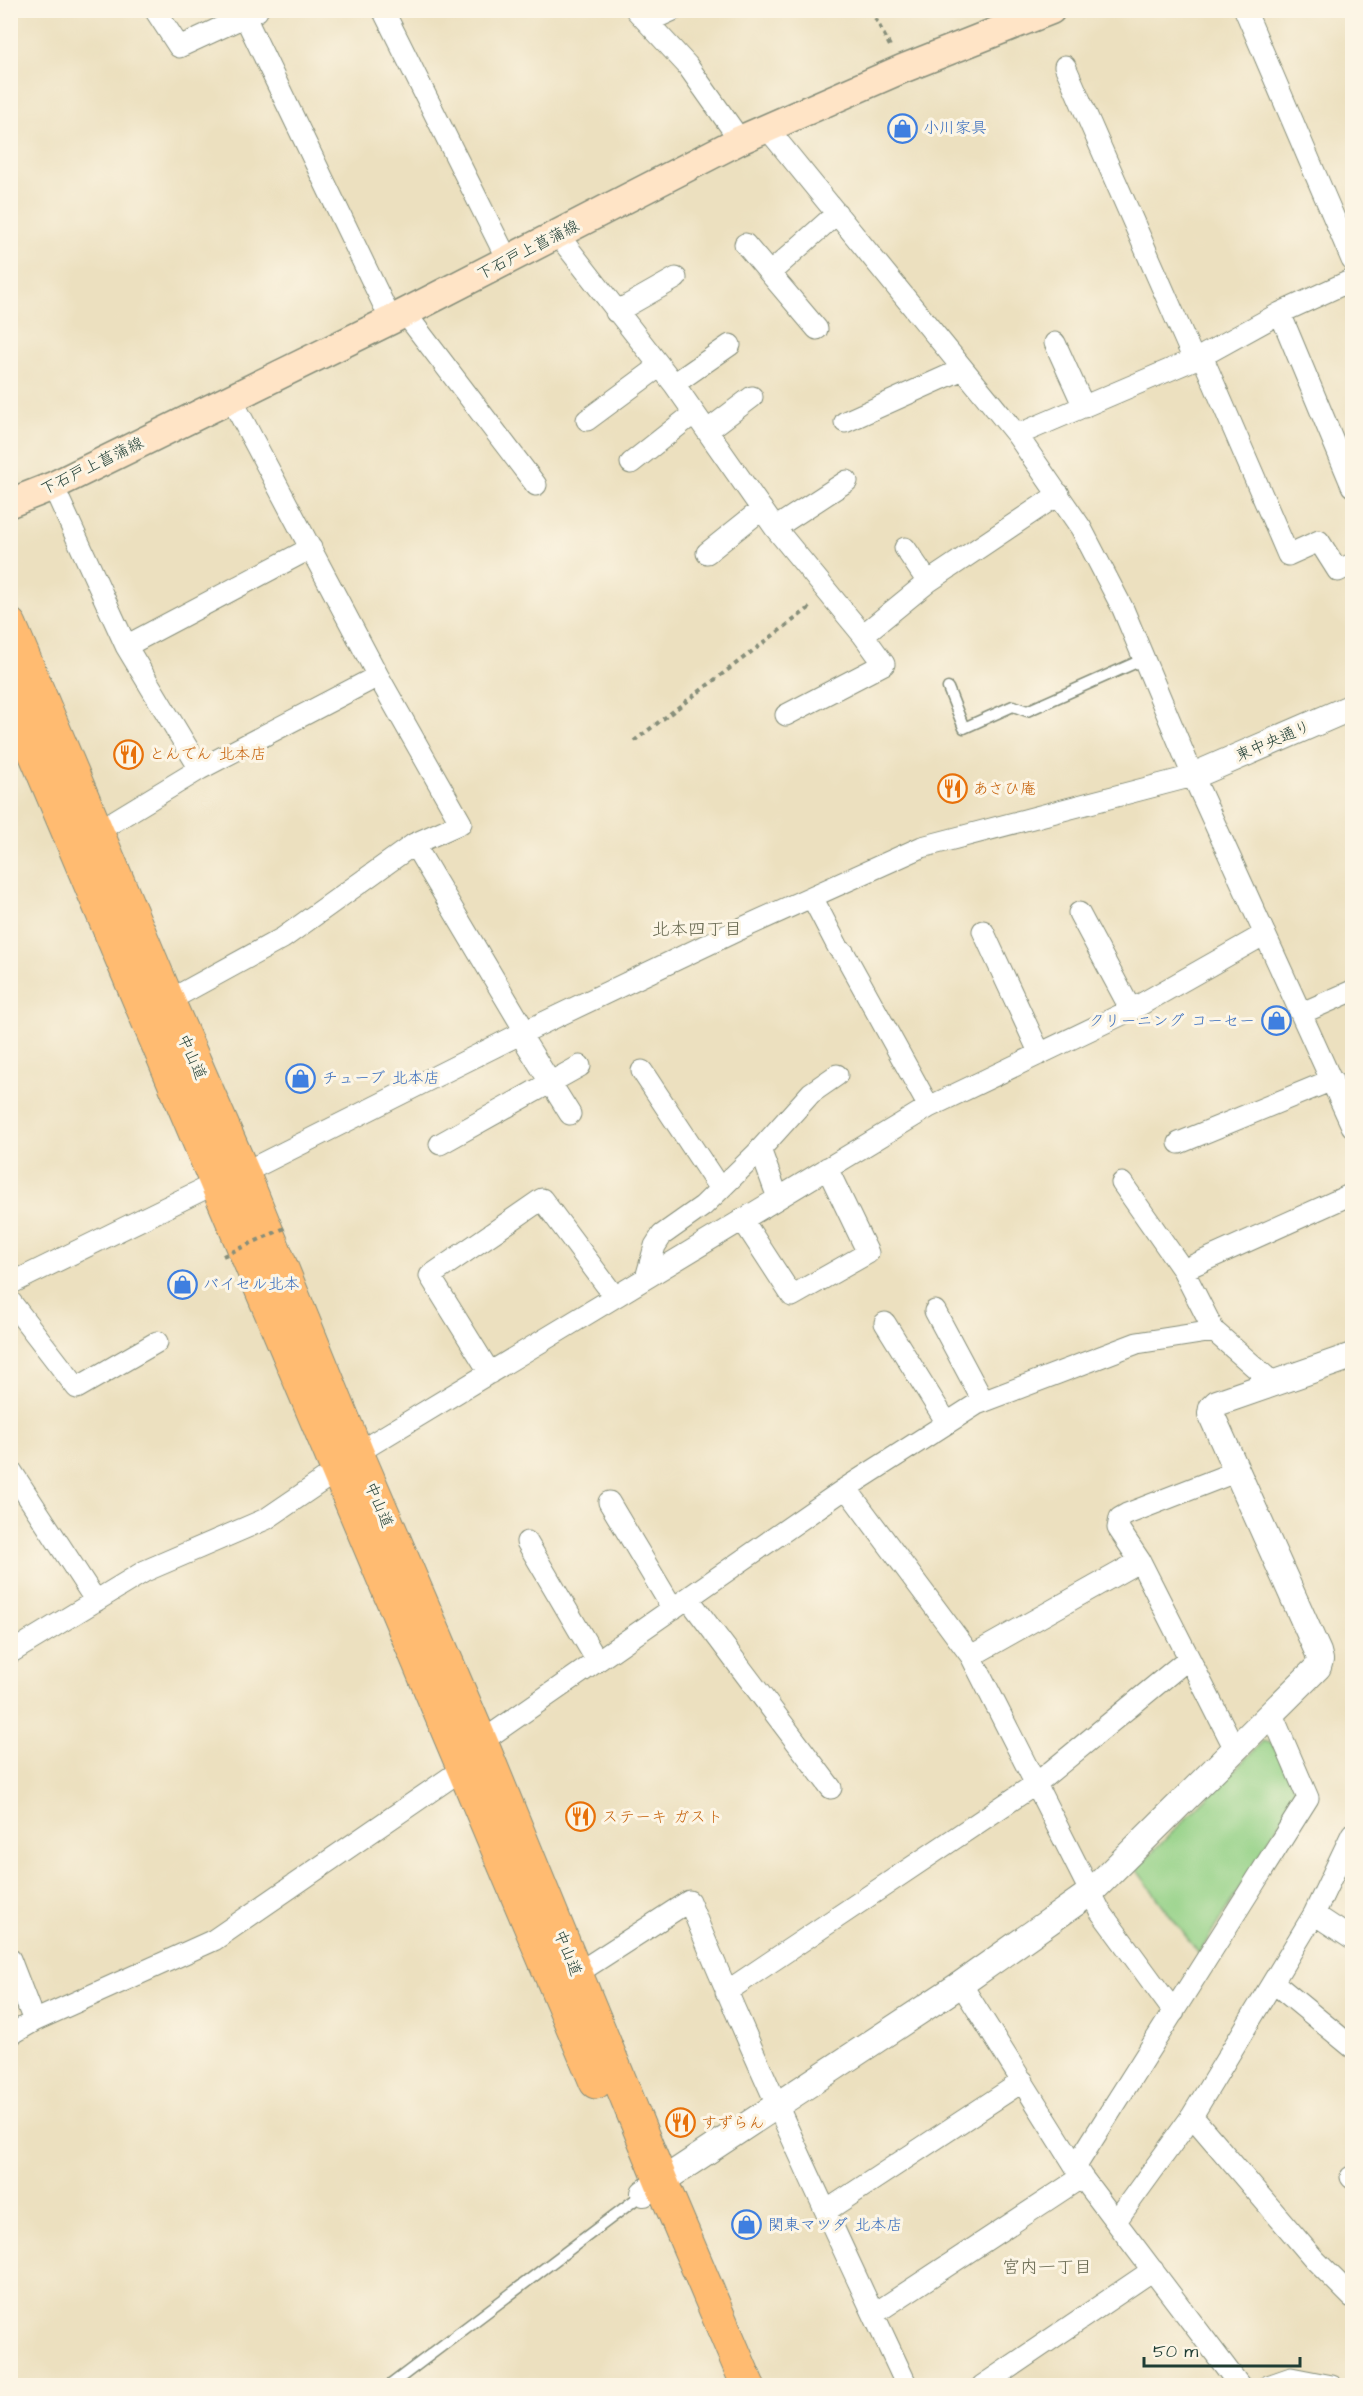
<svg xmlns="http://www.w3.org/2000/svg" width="1363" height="2396" font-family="'Architects Daughter','Klee One',sans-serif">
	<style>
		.green { fill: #95d288; stroke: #5a885e; stroke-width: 1.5 }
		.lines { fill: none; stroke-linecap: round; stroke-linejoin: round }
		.service-casing { stroke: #868e7a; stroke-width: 13 }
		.minor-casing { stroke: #868e7a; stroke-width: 23 }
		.tertiary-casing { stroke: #868e7a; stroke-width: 28 }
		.secondary-casing { stroke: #868e7a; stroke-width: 31 }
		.trunk-casing { stroke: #868e7a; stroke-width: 35 }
		.path { stroke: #868e7a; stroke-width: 4; stroke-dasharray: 4.5 4.5; stroke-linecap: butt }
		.service { stroke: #fff; stroke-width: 10 }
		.minor { stroke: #fff; stroke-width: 21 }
		.tertiary { stroke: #fff; stroke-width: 26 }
		.secondary { stroke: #ffe4c6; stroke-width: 28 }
		.trunk { stroke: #ffbb71; stroke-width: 33 }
		.path-bridge { stroke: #868e7a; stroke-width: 4; stroke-dasharray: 4.5 4.5; stroke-linecap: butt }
		.labels { text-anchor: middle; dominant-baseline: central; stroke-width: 6; stroke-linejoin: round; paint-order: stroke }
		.shop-label { font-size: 16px; fill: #366cbe; stroke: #fcf5e5; text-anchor: start }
		.street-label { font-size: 16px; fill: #1f3d34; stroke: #fcf5e5 }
		.food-label { font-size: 16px; fill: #c56008; stroke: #fcf5e5; text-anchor: start }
		.neighbourhood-label { font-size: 18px; fill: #66674f; stroke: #fcf5e5 }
	</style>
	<rect width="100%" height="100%" fill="#fcf5e5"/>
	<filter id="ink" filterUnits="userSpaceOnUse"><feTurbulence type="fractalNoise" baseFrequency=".0167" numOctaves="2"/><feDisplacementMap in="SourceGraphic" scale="12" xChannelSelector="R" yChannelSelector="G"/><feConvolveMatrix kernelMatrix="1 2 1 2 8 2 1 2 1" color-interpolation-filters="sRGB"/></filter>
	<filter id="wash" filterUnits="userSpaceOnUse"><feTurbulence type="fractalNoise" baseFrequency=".008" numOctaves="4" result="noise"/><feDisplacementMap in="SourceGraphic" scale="24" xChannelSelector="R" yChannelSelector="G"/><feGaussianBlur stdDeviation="1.35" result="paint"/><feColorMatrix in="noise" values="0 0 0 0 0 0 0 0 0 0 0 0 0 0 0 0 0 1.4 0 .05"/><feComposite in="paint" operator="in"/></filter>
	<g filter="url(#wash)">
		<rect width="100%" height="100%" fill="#ece0bf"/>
		<path class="green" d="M1263 1741 1273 1744 1296 1791 1290 1806 1199 1954 1136 1869Z"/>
	</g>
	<g filter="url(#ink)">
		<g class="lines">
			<defs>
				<path id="service" d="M948 688 964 728 1013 706 1027 711 1144 659
					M389 2386 644 2193"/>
				<path id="minor" d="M155 10 179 47 257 11
					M383 10 508 261
					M636 10 687 65 740 140
					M1245 10 1352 260
					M245 17 391 320
					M647 22 673 10
					M1065 66 1194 360
					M767 128 1017 435 1081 528 1123 609 1193 776 1352 1126
					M558 235 674 384 775 528 863 635 928 582 1059 494
					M745 244 817 329
					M770 273 837 213
					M616 312 676 278
					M405 313 536 485
					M1280 313 1352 486
					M1055 343 1084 407
					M1202 356 1288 555 1319 541 1338 571 1352 564
					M674 384 730 345
					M587 420 660 366
					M845 422 963 369
					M707 431 752 397
					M1017 435 1202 356 1280 313 1352 280
					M631 463 693 414
					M53 486 126 646 200 769
					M775 528 847 481
					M905 548 928 582
					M707 553 762 509
					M126 646 311 548
					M786 715 884 664 863 635
					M98 831 200 769 378 676
					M414 844 525 1031
					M812 897 839 949 844 953 929 1107
					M1079 913 1131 1010
					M983 931 1040 1054
					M168 1001 283 938 414 844 461 823 378 676 231 398
					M1302 1013 1352 991
					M520 1034 570 1114
					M642 1071 720 1189
					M1179 1143 1332 1080
					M440 1144 580 1066
					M760 1149 778 1198
					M1122 1183 1183 1270 1214 1331 1273 1383
					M742 1219 792 1296 868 1253 827 1168
					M1183 1270 1352 1194
					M646 1278 655 1246 662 1235 703 1206 756 1154 811 1093 837 1075
					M10 1284 218 1182 243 1173 520 1034 738 930 922 847 1193 776
					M10 1301 77 1388 157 1342
					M935 1311 983 1401
					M885 1323 947 1423
					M490 1373 430 1276 542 1199 615 1297
					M357 1453 929 1107 1131 1010 1265 934
					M10 1469 96 1601
					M1235 1472 1127 1514 1120 1518 1118 1528 1140 1561 1236 1751
					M846 1488 971 1656
					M609 1502 673 1609
					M527 1542 597 1661
					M1140 1561 971 1656 1100 1911 1174 2012
					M688 1598 831 1788
					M10 1653 145 1571 266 1519 338 1470
					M481 1742 846 1488 977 1404 1137 1343 1214 1331
					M1314 1914 1352 1939
					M10 1959 34 2021
					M576 1974 689 1901C756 2065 832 2225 907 2386
					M1273 1982 1352 2047
					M961 1984 1082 2177 1240 2386
					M726 1992 1037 1783 1189 1658
					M10 2035 34 2021 214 1940 464 1768
					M1192 2116 1315 2260 1352 2297
					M1076 2166 1308 1798 1271 1712
					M1351 2177 1352 2178
					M826 2211 1023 2081
					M1116 2221 1192 2116 1314 1914 1352 1834
					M874 2314 1082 2177
					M982 2386 1153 2270
					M1268 2386 1291 2378 1332 2386"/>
				<path id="tertiary" d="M1193 776 1352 707
					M644 2193 961 1984 1091 1892 1318 1667 1320 1660 1318 1652 1211 1414 1212 1408 1217 1403 1352 1356"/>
				<path id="secondary" d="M10 503 53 486 391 320 740 140 902 69 1051 10"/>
				<path id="trunk" d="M10 625 168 1001 243 1173 357 1453 481 1742 661 2181 748 2386
					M10 694 596 2082"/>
			</defs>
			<use href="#service" class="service-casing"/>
			<use href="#minor" class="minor-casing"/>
			<use href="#tertiary" class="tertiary-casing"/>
			<use href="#secondary" class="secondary-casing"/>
			<use href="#trunk" class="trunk-casing"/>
			<path class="path" d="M871 10 891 48
				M634 741 812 606"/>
			<use href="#service" class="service"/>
			<use href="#minor" class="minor"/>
			<use href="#tertiary" class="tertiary"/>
			<use href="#secondary" class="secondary"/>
			<use href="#trunk" class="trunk"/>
			<path class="path-bridge" d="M223 1256 287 1227"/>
		</g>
	</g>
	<defs>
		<symbol id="shop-ring" viewBox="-11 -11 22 22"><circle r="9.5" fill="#fcf5e5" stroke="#3f7fe0" stroke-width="1.5"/><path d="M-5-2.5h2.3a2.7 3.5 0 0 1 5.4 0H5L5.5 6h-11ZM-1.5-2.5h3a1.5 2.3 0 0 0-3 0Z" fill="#3f7fe0"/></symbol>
		<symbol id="restaurant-ring" viewBox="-11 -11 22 22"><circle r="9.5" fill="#fcf5e5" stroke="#e8710a" stroke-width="1.5"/><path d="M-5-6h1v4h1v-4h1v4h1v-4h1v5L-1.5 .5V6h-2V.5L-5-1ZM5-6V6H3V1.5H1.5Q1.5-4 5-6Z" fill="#e8710a"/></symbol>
	</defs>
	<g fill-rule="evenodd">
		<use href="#shop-ring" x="886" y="112" width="33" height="33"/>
		<use href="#restaurant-ring" x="112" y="738" width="33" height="33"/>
		<use href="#restaurant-ring" x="936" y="772" width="33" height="33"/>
		<use href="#shop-ring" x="1260" y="1004" width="33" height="33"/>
		<use href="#shop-ring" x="284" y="1062" width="33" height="33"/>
		<use href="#shop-ring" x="166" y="1268" width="33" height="33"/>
		<use href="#restaurant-ring" x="564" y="1800" width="33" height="33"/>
		<use href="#restaurant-ring" x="664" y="2106" width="33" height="33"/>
		<use href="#shop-ring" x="730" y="2208" width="33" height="33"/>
	</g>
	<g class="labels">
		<g class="shop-label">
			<text x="923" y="128">小川家具</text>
			<text x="1255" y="1021" text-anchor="end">クリーニング コーセー</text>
			<text x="322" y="1078">チューブ 北本店</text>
			<text x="203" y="1284">バイセル北本</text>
			<text x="768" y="2225">関東マツダ 北本店</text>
		</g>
		<g class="street-label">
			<text transform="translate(528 250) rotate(-27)">下石戸上菖蒲線</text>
			<text transform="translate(92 466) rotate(-26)">下石戸上菖蒲線</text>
			<text transform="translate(1273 741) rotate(-23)">東中央通り</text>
			<text transform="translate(192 1057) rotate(66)">中山道</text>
			<text transform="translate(379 1505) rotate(67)">中山道</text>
			<text transform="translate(568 1953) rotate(68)">中山道</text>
		</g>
		<g class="food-label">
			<text x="149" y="754">とんでん 北本店</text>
			<text x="973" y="789">あさひ庵</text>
			<text x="602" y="1817">ステーキ ガスト</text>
			<text x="701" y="2123">すずらん</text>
		</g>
		<g class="neighbourhood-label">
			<text x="697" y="929">北本四丁目</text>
			<text x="1047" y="2267">宮内一丁目</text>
		</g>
	</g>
	<rect width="1363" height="2396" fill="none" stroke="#fcf5e5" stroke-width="36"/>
	<path d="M1144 2357v9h156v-9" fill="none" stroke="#1f3d34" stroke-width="3"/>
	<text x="1153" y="2357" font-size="18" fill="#1f3d34" stroke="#fcf5e5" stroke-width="4.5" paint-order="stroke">50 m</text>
</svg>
